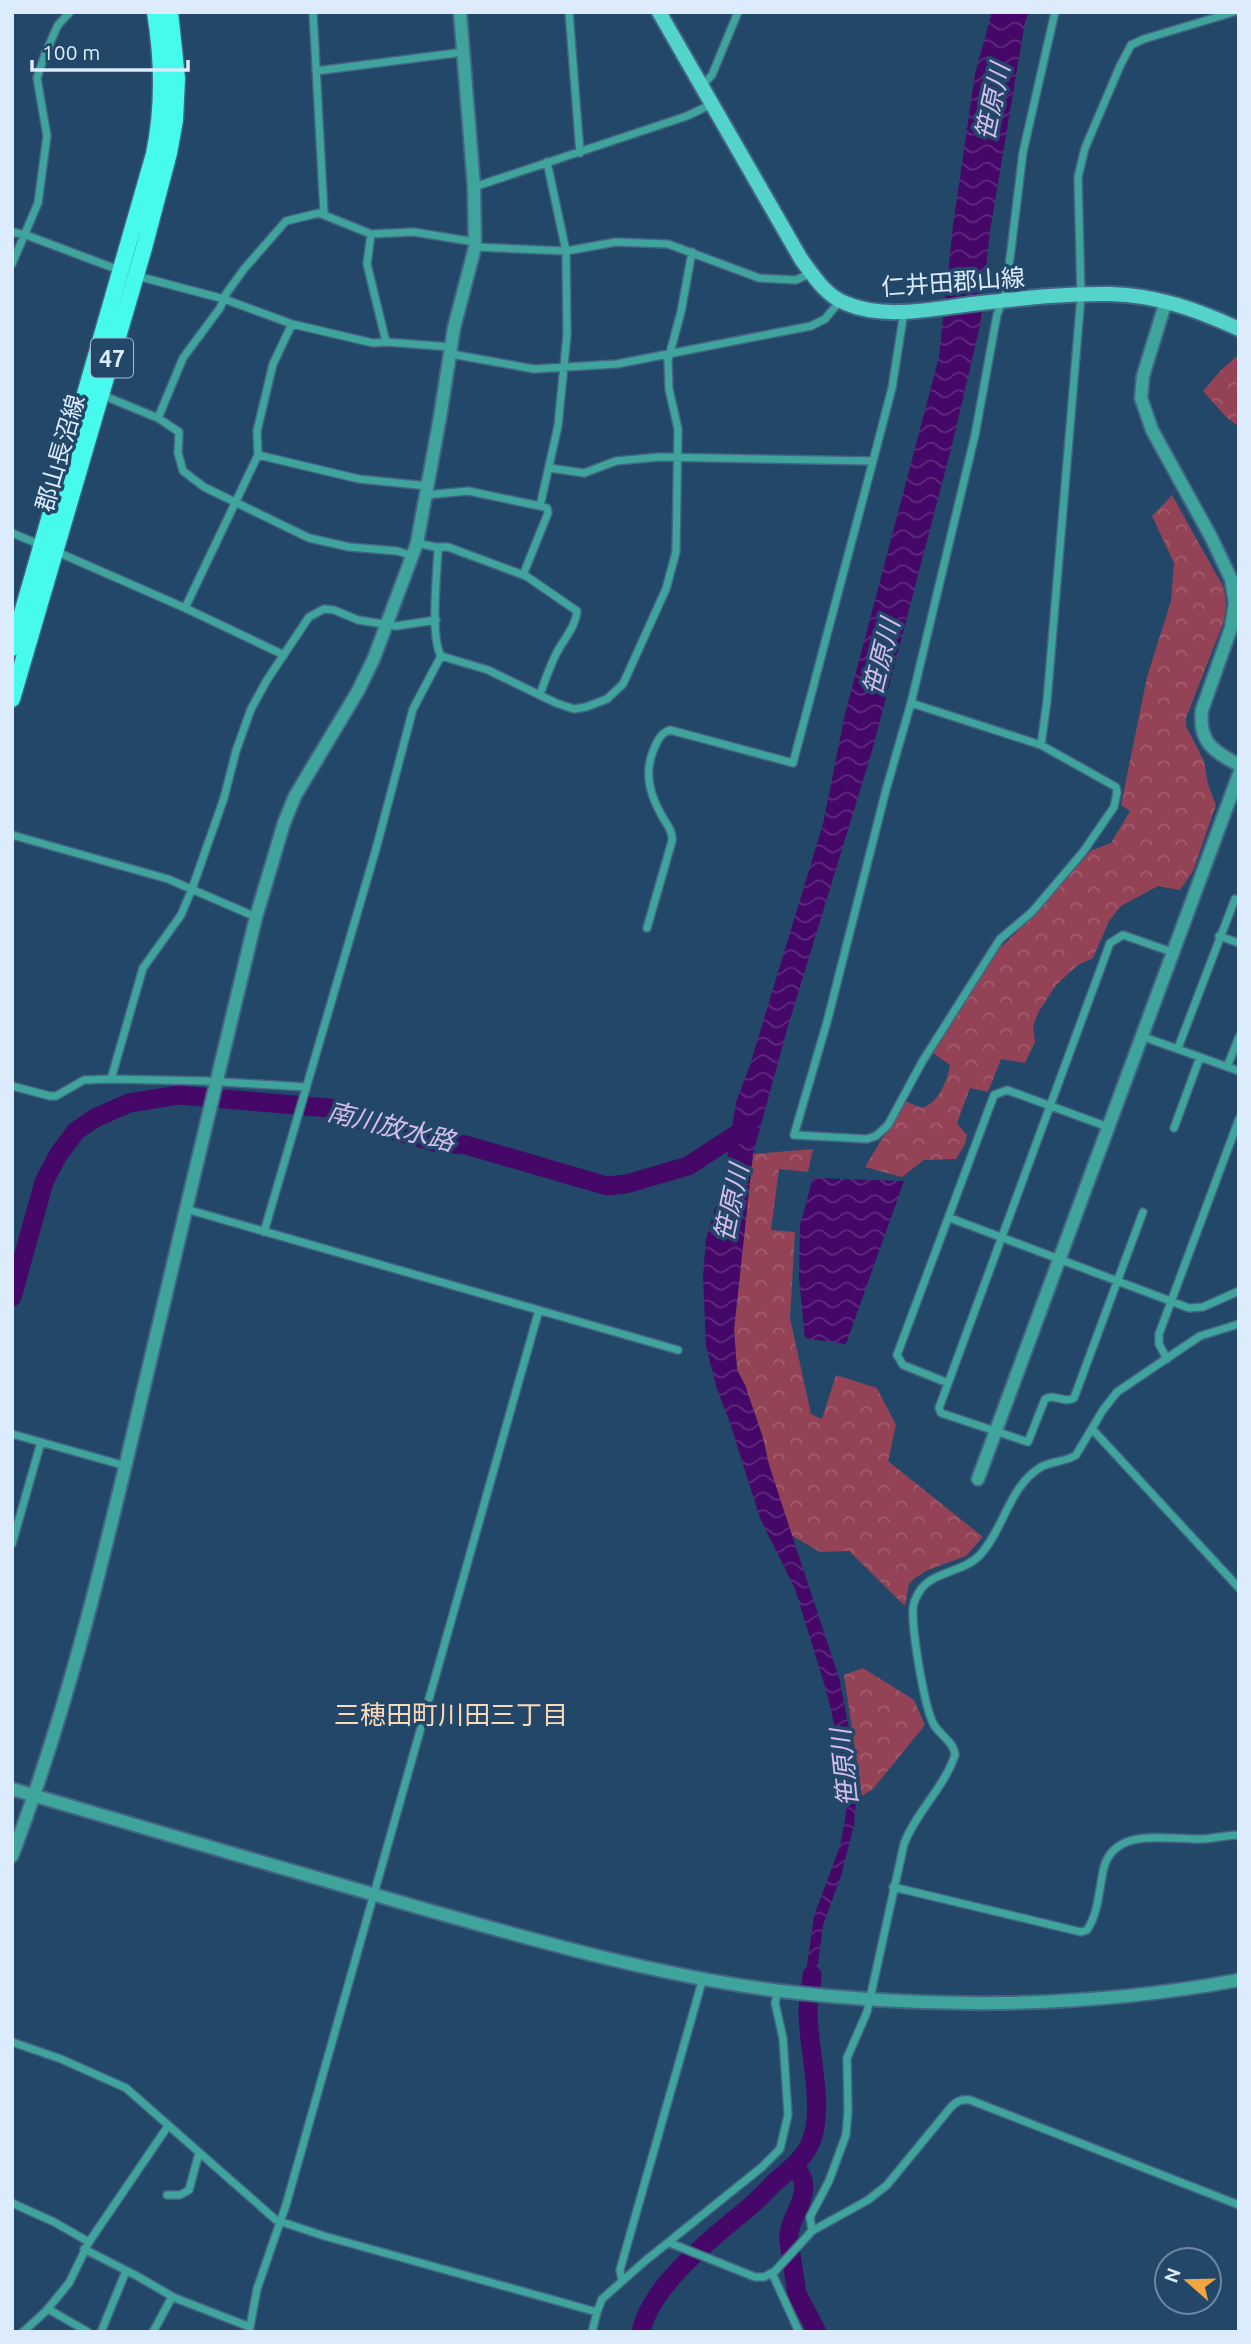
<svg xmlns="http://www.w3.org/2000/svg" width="1251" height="2344" font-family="Ubuntu,'Noto Sans JP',sans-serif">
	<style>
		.forest { fill: url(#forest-crowns) }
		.water { fill: url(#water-waves) }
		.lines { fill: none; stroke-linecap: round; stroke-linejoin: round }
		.river { stroke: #450768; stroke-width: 19 }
		.minor-casing { stroke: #436583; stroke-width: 10 }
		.tertiary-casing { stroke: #436583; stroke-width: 16 }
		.secondary-casing { stroke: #436583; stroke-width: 18 }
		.primary-casing { stroke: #436583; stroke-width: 19 }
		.minor { stroke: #3ea49c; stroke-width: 7 }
		.tertiary { stroke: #3ea49c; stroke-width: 12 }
		.secondary { stroke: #53d3c9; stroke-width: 14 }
		.primary { stroke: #46fbee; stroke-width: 16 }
		.labels { text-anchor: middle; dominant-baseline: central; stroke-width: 7; stroke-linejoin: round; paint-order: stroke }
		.shield { fill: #224768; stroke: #a4bad0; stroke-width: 2 }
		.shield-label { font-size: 23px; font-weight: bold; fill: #dcecfd }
		.street-label { font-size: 24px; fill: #dcecfd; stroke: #224768 }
		.water-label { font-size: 26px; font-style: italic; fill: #d6bdee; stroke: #224768 }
		.neighbourhood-label { font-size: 26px; fill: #fddab7; stroke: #224768 }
	</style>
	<defs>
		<pattern id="forest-crowns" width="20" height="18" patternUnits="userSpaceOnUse" patternTransform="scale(1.75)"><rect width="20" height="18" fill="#934355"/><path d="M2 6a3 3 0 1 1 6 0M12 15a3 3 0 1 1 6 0" fill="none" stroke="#a25e6e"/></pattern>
		<pattern id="water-waves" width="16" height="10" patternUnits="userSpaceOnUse" patternTransform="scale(1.75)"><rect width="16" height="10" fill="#450768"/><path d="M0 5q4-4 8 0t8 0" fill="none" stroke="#5f2b7e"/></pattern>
	</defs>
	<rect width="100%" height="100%" fill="#224768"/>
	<path class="forest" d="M1236 357H1239V427L1226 417 1203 391 1222 369Z
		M1172 495 1224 588 1226 605 1224 621 1186 718V726L1204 761 1208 784 1216 805 1193 871 1180 890 1158 886 1121 906 1109 921 1093 958 1078 965 1056 985 1039 1011 1033 1026 1035 1042 1025 1063 1001 1059 988 1092 970 1088 957 1123 967 1135 965 1144 956 1159 924 1160 902 1177 865 1167 905 1101 922 1108C939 1103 947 1081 950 1065L933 1053 994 954 1030 919 1092 850 1111 843 1130 811 1121 805 1147 677 1171 601 1174 563 1152 516Z
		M813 1149 808 1172 779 1169 771 1230 795 1232 790 1318 811 1414 822 1419 836 1375 877 1388 896 1425 888 1461 983 1537 966 1556 928 1570 915 1578 909 1584 905 1606 849 1551 820 1552 791 1535 769 1465 763 1438 745 1385 737 1370 734 1329 753 1154Z
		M863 1668 914 1700 925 1725 873 1789 862 1796 844 1675Z"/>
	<path class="water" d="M992 12H1029L1025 22 990 231 980 326 952 445 872 751 788 1026 753 1154 734 1329 737 1370 745 1385 763 1438 769 1465 840 1681 853 1751 856 1800 854 1825 841 1876 823 1925 815 1989 804 1987 814 1916 840 1846 845 1820 847 1802 845 1772 827 1693 795 1589 760 1518 729 1420 717 1389 706 1346 703 1276 706 1239 724 1177 736 1102 750 1065 823 824 845 714 939 357 953 226 975 74Z
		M813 1178 904 1181 846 1344 805 1338 799 1279 800 1225Z"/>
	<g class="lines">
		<path class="river" d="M12 1297 44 1182 58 1155 76 1131 95 1118 129 1103 179 1095 329 1108 374 1125 438 1143 466 1145 607 1186 626 1184 688 1166 748 1127
			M795 2165C797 2169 801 2175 803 2180 808 2202 786 2221 789 2242L797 2294 817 2332
			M641 2332C650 2286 712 2238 747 2209 757 2201 765 2192 774 2183 786 2172 802 2161 810 2144 826 2110 808 2050 808 2012 808 2000 811 1988 812 1975"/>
		<defs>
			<path id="minor" d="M313 12 324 213
				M569 12 580 153
				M316 71 464 52
				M702 86 712 75 738 12
				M474 187 687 116 712 104
				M12 232 26 235 119 270
				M371 234 367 264 386 342
				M475 247 566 251 616 242 668 244 759 278 796 280 811 273
				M12 264 38 203 47 136 37 78 45 54 58 25 70 12
				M137 276 224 299 292 324 373 343 386 342 451 347
				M451 354 534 369 617 364 811 326 825 319 840 301
				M102 395 158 418
				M258 455 359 479 428 486
				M549 468 584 473 616 461 659 457 873 461 892 388 904 312
				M426 495 468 491 540 506
				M12 533 41 545
				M436 547H448L526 576 577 611C576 625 567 635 560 647 551 661 546 679 540 694
				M55 551 185 608 284 655
				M413 556 397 551 349 547 309 538 204 487 183 471 178 453 179 432 158 418 183 358 220 308 226 294 244 269 286 221 319 213 371 234 414 232 475 242
				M523 575 548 513 547 508 540 506 558 426 567 335 566 251 547 162
				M185 608 258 455 257 431 273 364 292 324
				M441 656 488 670 556 703 574 709 586 707 607 699 623 684 666 589 676 552 678 429 669 389 668 360 681 312 692 252
				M911 703 1041 745 1116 787 1117 793 1114 807 1083 852 1032 912 1000 939 922 1062 888 1125 876 1136 867 1139 794 1135 827 1022 886 790 911 703 975 435 997 315 1006 291 1023 152 1055 12
				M1041 745 1047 701 1081 296 1078 177 1085 148 1120 66 1131 45 1144 39 1234 12
				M12 835 168 879 256 917
				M647 928 672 841C673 831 667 825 662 816 650 795 644 774 653 751 657 742 660 733 670 730L793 763 873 461
				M1219 936 1239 943
				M1141 1036 1239 1071
				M1178 1048 1235 899
				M1227 1067 1239 1037
				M111 1079 143 968 181 915 192 889 224 798 236 751 251 709 267 680 309 617 324 609 334 610 358 620 396 626 436 620
				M12 1086 50 1096H56L84 1080 111 1079 206 1081 306 1087
				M1174 1128 1200 1057
				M186 1209 678 1350
				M1143 1212 1074 1398C1064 1404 1055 1393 1045 1399L1028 1442 941 1413 939 1408 1110 943 1123 935 1172 952
				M950 1218 1189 1308 1203 1307 1239 1291
				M264 1232 376 849 413 709 441 656C430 637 437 574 438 550L435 547 417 543
				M1167 1359 1159 1344V1334L1239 1119
				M948 1383 903 1365 897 1355 994 1095 1007 1090 1108 1127
				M1093 1430 1239 1588
				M12 1434 126 1466
				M12 1544 41 1442
				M893 1887 1081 1932 1087 1930C1099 1913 1099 1887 1104 1867 1116 1826 1168 1840 1201 1839 1213 1839 1226 1835 1239 1835
				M12 2042 61 2059 126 2088 276 2220 324 2236 597 2312 602 2299 645 2261 762 2167 780 2149 788 2115 783 2038 775 2003 778 1990
				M167 2195H180L189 2190 199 2153
				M12 2203 54 2222 89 2242
				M812 2231 810 2217 829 2181 846 2135 848 2111 847 2058 867 2012 904 1844C916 1812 944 1788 955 1755 954 1742 941 1736 934 1725 924 1707 912 1631 913 1609 913 1603 917 1595 921 1589 935 1571 964 1572 980 1555 1004 1529 1009 1486 1041 1467 1052 1461 1066 1462 1076 1455L1103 1410 1117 1392 1200 1336 1239 1324
				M670 2243 755 2277H764L775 2271 812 2231 868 2200 887 2185 951 2107C957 2101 961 2099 970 2100L1239 2205
				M84 2249 137 2276 175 2298 250 2327
				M772 2273 799 2332
				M622 2281 620 2270 703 1978
				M48 2309 88 2332
				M23 2332 46 2311 69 2283 89 2242 168 2126
				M101 2332 126 2271
				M153 2332 172 2297
				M249 2332 257 2289 286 2205 539 1310
				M592 2332 597 2312"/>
			<path id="tertiary" d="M1166 301 1143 376 1141 398 1152 430 1211 537 1231 579 1235 603 1231 628 1202 710C1198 742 1213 751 1239 765
				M978 1479 1239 774
				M12 1789C150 1829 286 1870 424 1909 540 1942 660 1976 780 1991 932 2009 1088 2008 1239 1980
				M12 1856C70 1704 107 1544 144 1387 181 1230 218 1074 256 917L284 823 295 796 358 691 374 658 417 543 440 417 454 328 475 247 474 187 460 12"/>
			<path id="secondary" d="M659 12 801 259C813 275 825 295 845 303 884 320 932 309 972 304 1018 299 1065 293 1111 294 1156 295 1198 310 1239 329"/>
			<path id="primary" d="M12 648 154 154C164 106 163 61 155 12
				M12 699 144 248 169 153 175 120 177 78 170 12"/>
		</defs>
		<use href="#minor" class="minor-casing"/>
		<use href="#tertiary" class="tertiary-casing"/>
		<use href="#secondary" class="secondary-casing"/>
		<use href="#primary" class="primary-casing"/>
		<use href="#minor" class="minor"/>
		<use href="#tertiary" class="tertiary"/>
		<use href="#secondary" class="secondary"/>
		<use href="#primary" class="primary"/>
	</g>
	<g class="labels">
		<rect class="shield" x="91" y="338.5" width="42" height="39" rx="5"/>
		<g class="shield-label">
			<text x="112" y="358">47</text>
		</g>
		<g class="street-label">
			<text transform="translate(953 282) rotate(-4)">仁井田郡山線</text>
			<text transform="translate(60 453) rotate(-74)">郡山長沼線</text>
		</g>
		<g class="water-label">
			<text transform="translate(992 102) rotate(-78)">笹原川</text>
			<text transform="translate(881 657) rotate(-76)">笹原川</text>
			<text transform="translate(391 1126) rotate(14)">南川放水路</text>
			<text transform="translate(731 1203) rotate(-78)">笹原川</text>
			<text transform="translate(844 1768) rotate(-96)">笹原川</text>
		</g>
		<g class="neighbourhood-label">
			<text x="451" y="1714">三穂田町川田三丁目</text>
		</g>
	</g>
	<rect width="1251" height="2344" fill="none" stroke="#dcecfd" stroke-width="28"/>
	<g transform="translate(1188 2281) rotate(290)"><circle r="33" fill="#224768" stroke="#6c89a4" stroke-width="2"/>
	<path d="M0-5L12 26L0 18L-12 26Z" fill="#f3a443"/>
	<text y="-10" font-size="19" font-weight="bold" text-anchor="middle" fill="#dcecfd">N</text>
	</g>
	<path d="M32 60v10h156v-10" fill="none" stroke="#dcecfd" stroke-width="3.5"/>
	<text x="42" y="60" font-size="21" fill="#dcecfd" stroke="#224768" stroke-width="5" paint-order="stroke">100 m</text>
</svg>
